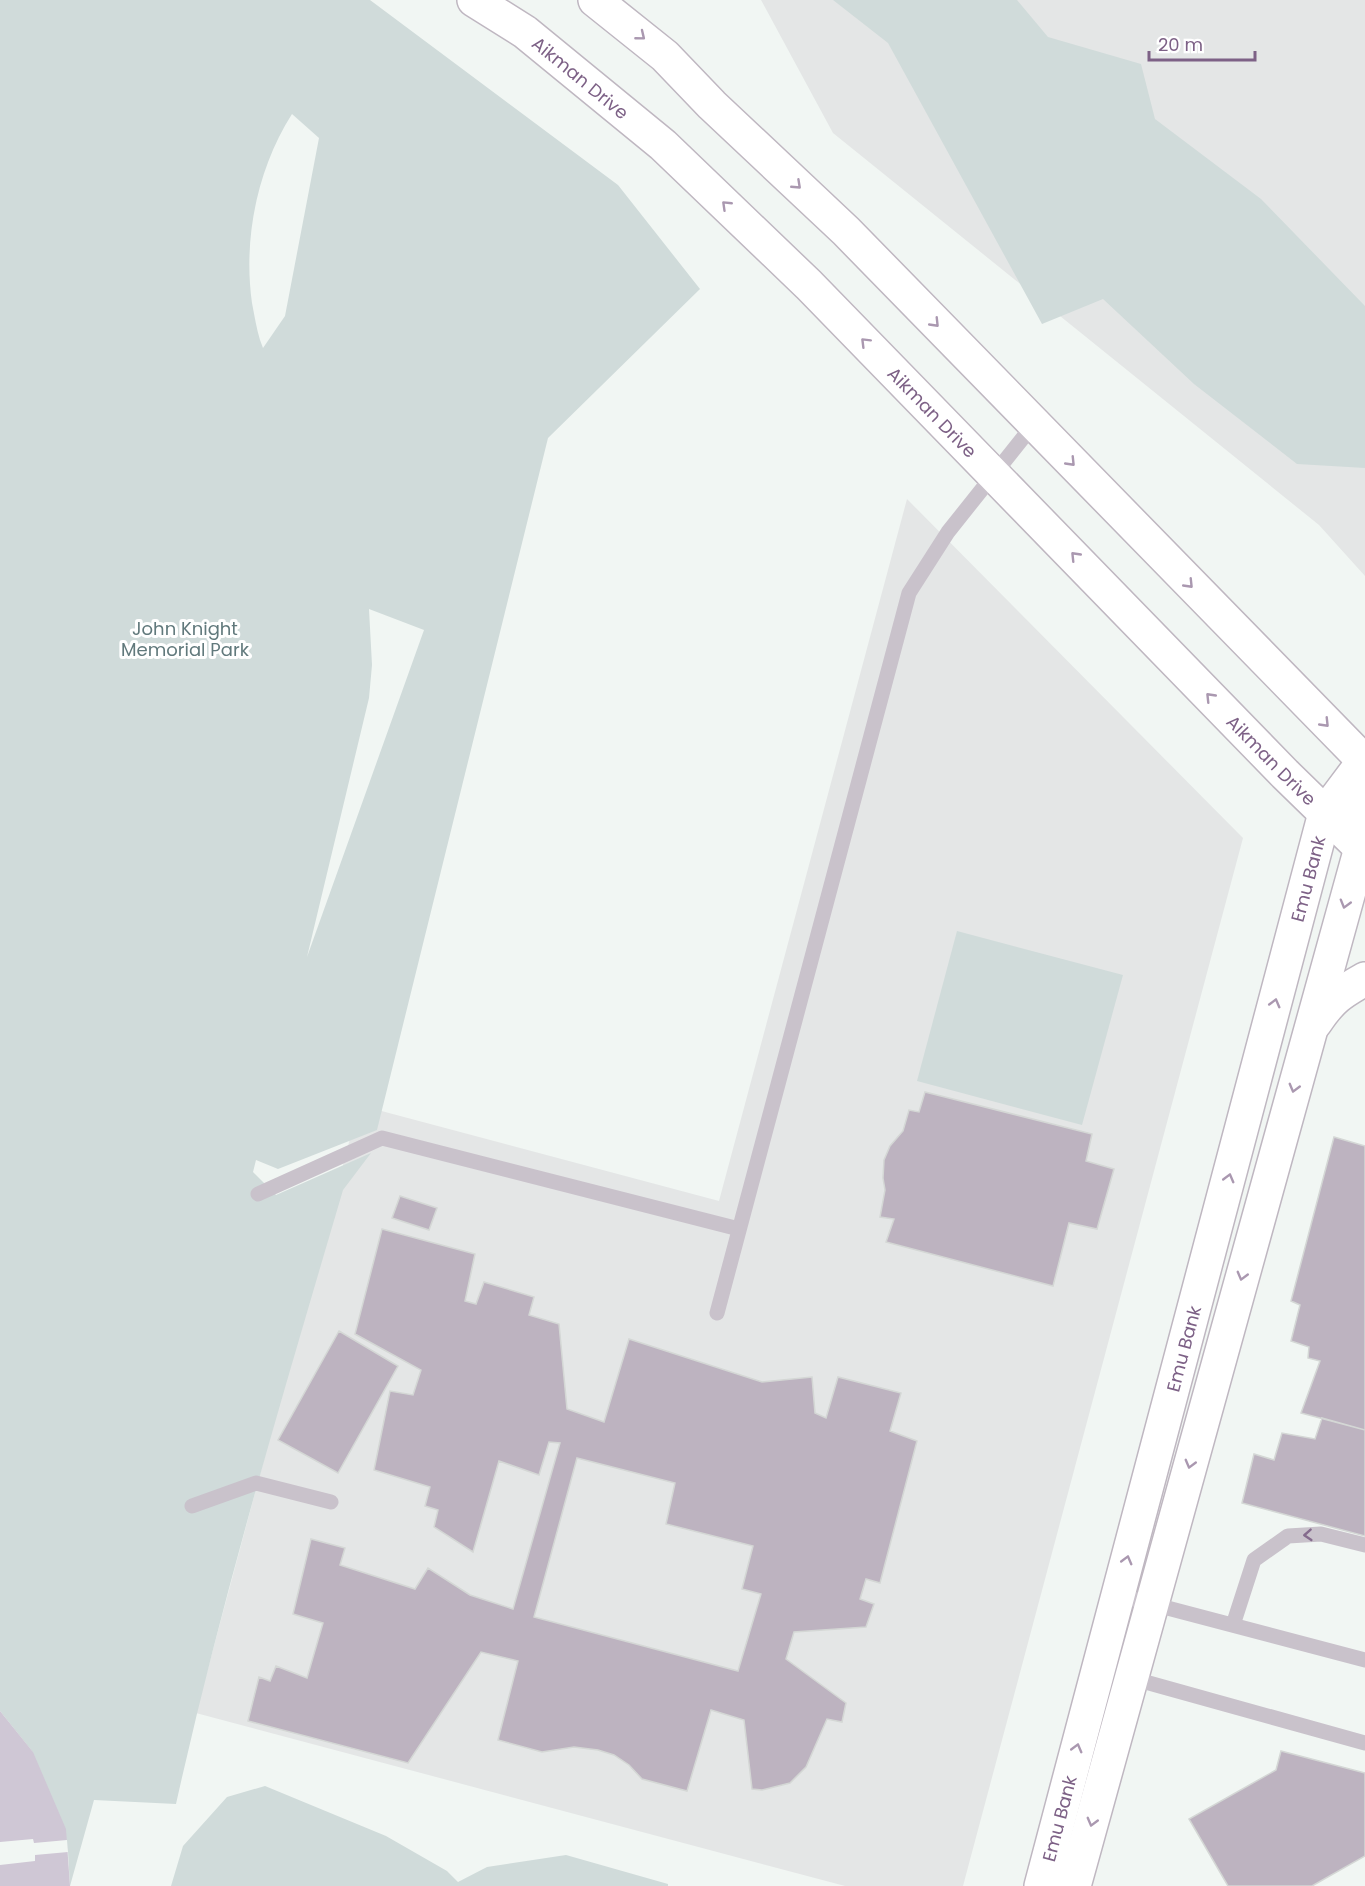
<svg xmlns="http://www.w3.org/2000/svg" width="1365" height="1886" font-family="Poppins,sans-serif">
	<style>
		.built { fill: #e4e6e6 }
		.green { fill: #d0dbda; fill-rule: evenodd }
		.water { fill: #cfc7d5 }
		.pier { fill: #f1f6f3 }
		.building { fill: #bdb3c0; stroke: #d4d7d5; stroke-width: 1.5; fill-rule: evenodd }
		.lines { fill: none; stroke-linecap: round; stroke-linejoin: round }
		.secondary-casing { stroke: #bfb7c1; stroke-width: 36 }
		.lane { stroke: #c9c2cb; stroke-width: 15 }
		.secondary { stroke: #fff; stroke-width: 33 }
		.oneway { stroke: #aa98b0 }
		.oneway2 { stroke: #856b8d }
		.labels { text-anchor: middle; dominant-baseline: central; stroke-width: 6; stroke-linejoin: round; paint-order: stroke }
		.street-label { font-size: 18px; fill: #7d6186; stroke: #fff }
		.park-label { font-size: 18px; fill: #61797c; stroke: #fff }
	</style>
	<rect width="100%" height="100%" fill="#f1f6f3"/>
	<path class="built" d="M761 0H1365V576L1319 525 833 133Z
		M907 499 1243 838 963 1886H845L196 1713 359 1105 719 1201Z"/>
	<path class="green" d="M0 0H370L618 185 700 289 548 438 377 1130 278 1169 256 1160 253 1172 276 1195 371 1153 343 1190C283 1394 222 1597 176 1804L94 1800 70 1886 68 1852 32 1751 0 1711ZM292 114 319 138 285 316 263 348C257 334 255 318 252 303 243 239 257 169 292 114ZM369 609 424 630 307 957 369 698 372 665Z
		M833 0H1017L1048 37 1141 64 1155 119 1261 199 1365 306V468L1297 464 1194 384 1103 299 1042 324 888 43Z
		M957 931 1123 975 1082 1125 917 1081Z
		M265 1786 386 1836 447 1871 458 1882 487 1867 566 1855 668 1884V1886H171L183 1846 227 1797Z"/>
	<path class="water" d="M0 1711 33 1752 66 1829 70 1886H0Z"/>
	<path class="pier" d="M33 1839 34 1843 67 1840 68 1852 35 1855V1861L0 1865V1842Z"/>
	<path class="building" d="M925 1092 1092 1134 1086 1161 1114 1169 1097 1229 1069 1223 1053 1286 886 1242 894 1219 880 1217 885 1190 883 1178 884 1160 890 1146 903 1131 909 1110 919 1112Z
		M1334 1137 1365 1146V1430L1301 1413 1320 1361 1308 1358 1309 1347 1291 1341 1300 1305 1291 1301Z
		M400 1196 437 1208 429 1230 392 1218Z
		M382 1229 475 1254 465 1301 476 1304 484 1282 534 1297 529 1315 559 1324 567 1409 604 1422 629 1339 762 1382 812 1377 815 1413 826 1418 838 1377 901 1393 890 1431 917 1441 880 1583 866 1579 860 1599 874 1604 866 1627 794 1632 786 1659 846 1703 842 1722 827 1719 806 1767 790 1783 762 1790 752 1789 744 1720 711 1710 687 1791 642 1779 629 1765 614 1755 598 1750 574 1747 542 1752 498 1740 518 1661 481 1652 408 1763 248 1721 259 1677 270 1681 276 1666 307 1678 323 1623 293 1614 311 1539 345 1548 340 1565 415 1589 428 1568 470 1595 513 1609 560 1443 549 1442 539 1475 499 1461 473 1552 434 1527 438 1510 425 1506 430 1487 374 1470 390 1391 413 1395 421 1370 355 1334ZM577 1458 675 1483 666 1524 753 1546 742 1589 761 1594 738 1671 534 1617Z
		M339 1331 398 1366 338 1473 278 1440Z
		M1322 1418 1365 1430V1536L1242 1503 1254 1454 1274 1460 1282 1433 1315 1439Z
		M1281 1751 1365 1773V1856L1312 1886H1228L1189 1819 1276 1770Z"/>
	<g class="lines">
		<defs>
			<g id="secondary">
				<path id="s1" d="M474 0 525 32 663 145 809 285 1285 774 1365 852"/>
				<path d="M595 0 665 56 712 105 846 231 1365 762"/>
				<path d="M1315 1023C1331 999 1340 993 1365 979"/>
				<path id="s2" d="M1041 1886 1325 813 1364 761"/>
				<path d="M1074 1886 1361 848 1364 761"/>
			</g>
		</defs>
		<use href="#secondary" class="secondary-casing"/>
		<path class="lane" d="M258 1194 382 1138 739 1229
			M717 1313 909 593 948 532 1034 424
			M192 1506 256 1483 331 1502
			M1118 1595 1365 1660
			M1233 1625 1254 1560 1288 1536 1321 1534 1365 1545
			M1131 1678 1365 1743"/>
		<use href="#secondary" class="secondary"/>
	</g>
	<defs><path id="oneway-chevron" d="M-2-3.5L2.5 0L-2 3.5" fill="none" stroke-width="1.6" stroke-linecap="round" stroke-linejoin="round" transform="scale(1.5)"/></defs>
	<g class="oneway">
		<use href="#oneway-chevron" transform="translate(641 36) rotate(39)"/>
		<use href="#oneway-chevron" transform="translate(797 185) rotate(43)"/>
		<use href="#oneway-chevron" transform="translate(726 205) rotate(-136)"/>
		<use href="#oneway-chevron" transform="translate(935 323) rotate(46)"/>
		<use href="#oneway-chevron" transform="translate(865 342) rotate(-135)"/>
		<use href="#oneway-chevron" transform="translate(1071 462) rotate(46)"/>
		<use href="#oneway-chevron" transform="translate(1075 556) rotate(-134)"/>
		<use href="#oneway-chevron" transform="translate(1189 584) rotate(46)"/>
		<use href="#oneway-chevron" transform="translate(1210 697) rotate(-134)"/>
		<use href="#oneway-chevron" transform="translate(1325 723) rotate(46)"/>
		<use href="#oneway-chevron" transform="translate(1345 904) rotate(106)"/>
		<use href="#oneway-chevron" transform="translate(1275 1003) rotate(-75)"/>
		<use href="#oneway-chevron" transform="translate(1294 1088) rotate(105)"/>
		<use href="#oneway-chevron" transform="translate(1229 1178) rotate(-75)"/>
		<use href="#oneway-chevron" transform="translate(1242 1276) rotate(105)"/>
		<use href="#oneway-chevron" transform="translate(1190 1464) rotate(105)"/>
		<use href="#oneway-chevron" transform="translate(1127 1560) rotate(-75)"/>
		<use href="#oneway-chevron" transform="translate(1077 1748) rotate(-75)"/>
		<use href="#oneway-chevron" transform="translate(1092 1822) rotate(105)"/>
	</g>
	<use class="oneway2" href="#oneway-chevron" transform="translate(1308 1535) rotate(176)"/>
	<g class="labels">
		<g class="street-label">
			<text stroke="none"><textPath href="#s1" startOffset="132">Aikman Drive</textPath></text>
			<text stroke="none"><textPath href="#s1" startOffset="618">Aikman Drive</textPath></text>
			<text stroke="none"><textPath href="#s1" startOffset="1104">Aikman Drive</textPath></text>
			<text stroke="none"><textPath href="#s2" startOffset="1042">Emu Bank</textPath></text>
			<text stroke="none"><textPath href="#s2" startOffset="556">Emu Bank</textPath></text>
			<text stroke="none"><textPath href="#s2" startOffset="70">Emu Bank</textPath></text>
		</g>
		<g class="park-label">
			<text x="185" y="628">John Knight<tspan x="185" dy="21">Memorial Park</tspan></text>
		</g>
	</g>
	<path d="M1149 51v9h106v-9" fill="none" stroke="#7d6186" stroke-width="3"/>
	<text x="1158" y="51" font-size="18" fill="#7d6186" stroke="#ffffff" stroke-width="4.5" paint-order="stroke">20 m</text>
</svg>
